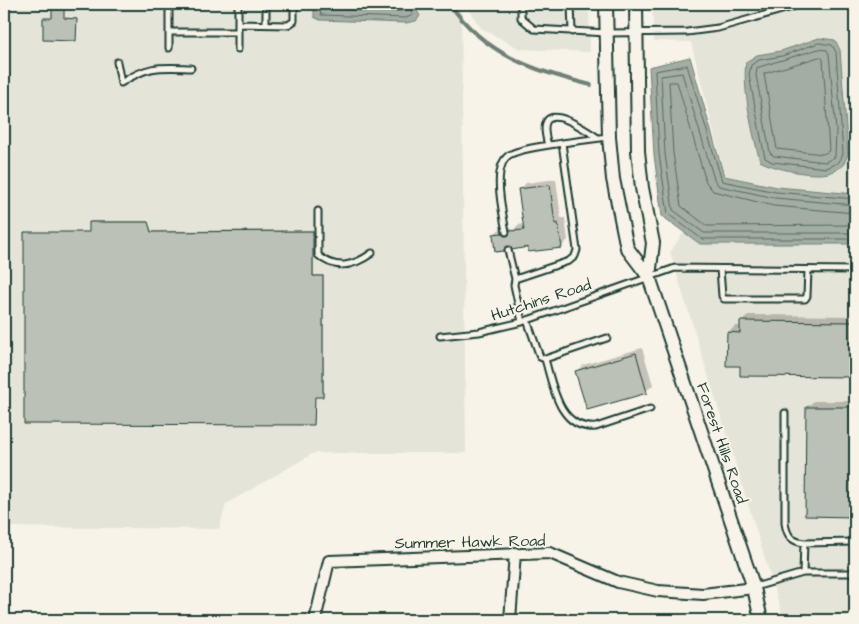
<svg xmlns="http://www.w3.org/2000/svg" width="859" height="624" font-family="'Architects Daughter',sans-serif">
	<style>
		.built { fill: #e5e4d9 }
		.water { fill: #a4ada3; stroke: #6f8077 }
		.shadow { fill: #0003 }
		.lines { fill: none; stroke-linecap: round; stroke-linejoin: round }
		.shore { stroke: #546a60; stroke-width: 1 }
		.stream { stroke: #6f8077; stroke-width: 4 }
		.building { fill: #bbc1b6; stroke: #1f3d34 }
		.service-casing { stroke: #1f3d34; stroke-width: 9 }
		.minor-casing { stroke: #1f3d34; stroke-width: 14 }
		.tertiary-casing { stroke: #1f3d34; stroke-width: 16 }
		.service { stroke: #f7f3e8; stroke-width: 5 }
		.minor { stroke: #f7f3e8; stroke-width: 10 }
		.tertiary { stroke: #f7f3e8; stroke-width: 12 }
		.labels { text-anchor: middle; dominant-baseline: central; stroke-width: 4; stroke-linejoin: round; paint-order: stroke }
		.street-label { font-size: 16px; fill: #1f3d34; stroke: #f7f3e8 }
	</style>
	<rect width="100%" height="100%" fill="#f7f3e8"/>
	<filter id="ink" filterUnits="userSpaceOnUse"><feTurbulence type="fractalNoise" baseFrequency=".02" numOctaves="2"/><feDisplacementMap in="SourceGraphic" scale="10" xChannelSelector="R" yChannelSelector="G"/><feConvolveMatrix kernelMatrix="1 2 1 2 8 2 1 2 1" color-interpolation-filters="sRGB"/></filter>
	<g filter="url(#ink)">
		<path class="built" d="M4 4H461L466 453H314L226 504 219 529 4 527Z
			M464 4H589L590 52 520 49 481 28Z
			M652 4H855V620H784L670 252 724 173 691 42 654 41Z"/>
		<path class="water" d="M314 4H413L420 16 416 21 406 23 320 20 314 17Z
			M819 38 835 40 840 50 848 154 843 166C839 168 833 172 828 173 813 177 774 169 760 161 753 135 742 89 746 62L757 55 781 51Z
			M690 57 724 176 777 187 855 194V244H700L662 216 654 155 649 67Z"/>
		<path class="shadow" d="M53 4H64V18H77L76 39 44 19 53 18Z
			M556 179 561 218H565L568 240 561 247 529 246 494 234 501 228 509 227 513 230 518 225 524 224 520 190 526 183Z
			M91 221H148L152 231 314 230V275H324V395L315 396V423L25 233 90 232Z
			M748 315 855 316V376L742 375V365L728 333 735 326H742V322Z
			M642 348 653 385 646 391 577 371 583 365Z
			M814 401H855V515H806L807 407Z"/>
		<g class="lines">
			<path class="shore" d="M319 4 321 15 406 18 413 15 409 4
				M325 4 328 9 400 11 403 10 402 4
				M819 43 832 45 836 52 843 154 839 162 826 168 772 162 765 158 749 75 751 65 759 60 782 56Z
				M819 49 827 50 829 54 836 130 835 157 825 162 774 156 770 153 756 75 757 68Z
				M820 57 823 59 829 151 823 154 777 149 764 74Z
				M855 199 776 192 722 181 687 65 655 71 659 154 668 214 702 239H855
				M855 205 775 198 719 186 714 179 682 73 661 76 665 154 673 210 704 233H855
				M855 213 774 206 713 191 706 182 677 82H669L673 153 681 206 707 226 855 225"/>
			<path class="stream" d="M450 4C485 55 534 71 591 85"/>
		</g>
		<path class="building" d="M52 4H64V18L77 19 76 41 43 40V18H52Z
			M550 185 555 224 558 223 562 248 528 252V247L512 250 507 246 504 251 495 252 493 234 502 233 506 236 510 231 524 230 518 189Z
			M89 222H148L151 232 313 231V276H323V397H315L314 425 24 424V232H89Z
			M740 321 855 322V377L740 376V366H726L727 332 740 333Z
			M636 353 647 393 587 410 575 371Z
			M806 407H855V517L805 516Z"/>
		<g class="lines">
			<defs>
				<path id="service" d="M521 4V18L534 29 607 33 687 32 718 28 803 4
					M571 4 572 32
					M238 24V4
					M266 24V4
					M169 32H238
					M169 48V4
					M238 49V24L288 25 294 21V4
					M117 62 121 83C149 65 159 67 191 68
					M548 145C533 95 579 125 598 138
					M318 211V255C336 271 354 266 372 253
					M506 232C503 213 490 164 511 154 526 147 546 146 562 143
					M508 250 515 279
					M720 269 722 296 724 299H805L807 296 808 270
					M527 320 540 357 545 359 607 338
					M522 322 514 285 515 279 569 261 575 256 577 250 562 143 608 137
					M440 336 479 332 522 322 675 268 855 270
					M545 359C553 386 559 430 596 427L650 409
					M785 413V523C787 536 791 541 804 543L803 573
					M804 543 855 542
					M755 587 803 573H855"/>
				<path id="minor" d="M315 620 329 561 550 553 618 582 658 591 703 594 754 588
					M510 620 515 553"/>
				<path id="tertiary" d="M606 4 609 137 613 179 627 248 649 277 754 588 761 620
					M636 4 638 151 642 188 653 243 649 277"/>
			</defs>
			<use href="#service" class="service-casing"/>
			<use href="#minor" class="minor-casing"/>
			<use href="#tertiary" class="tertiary-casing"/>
			<use href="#service" class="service"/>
			<use href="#minor" class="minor"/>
			<use href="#tertiary" class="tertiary"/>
		</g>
	</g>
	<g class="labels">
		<g class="street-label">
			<text transform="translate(541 300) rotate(-18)">Hutchins Road</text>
			<text transform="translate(722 443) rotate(71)">Forest Hills Road</text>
			<text transform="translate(470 542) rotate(-1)">Summer Hawk Road</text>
		</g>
	</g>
	<rect width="859" height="624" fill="none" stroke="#f7f3e8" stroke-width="20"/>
	<rect x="10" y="10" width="839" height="604" fill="none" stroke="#1f3d34" stroke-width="2" filter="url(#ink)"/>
</svg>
